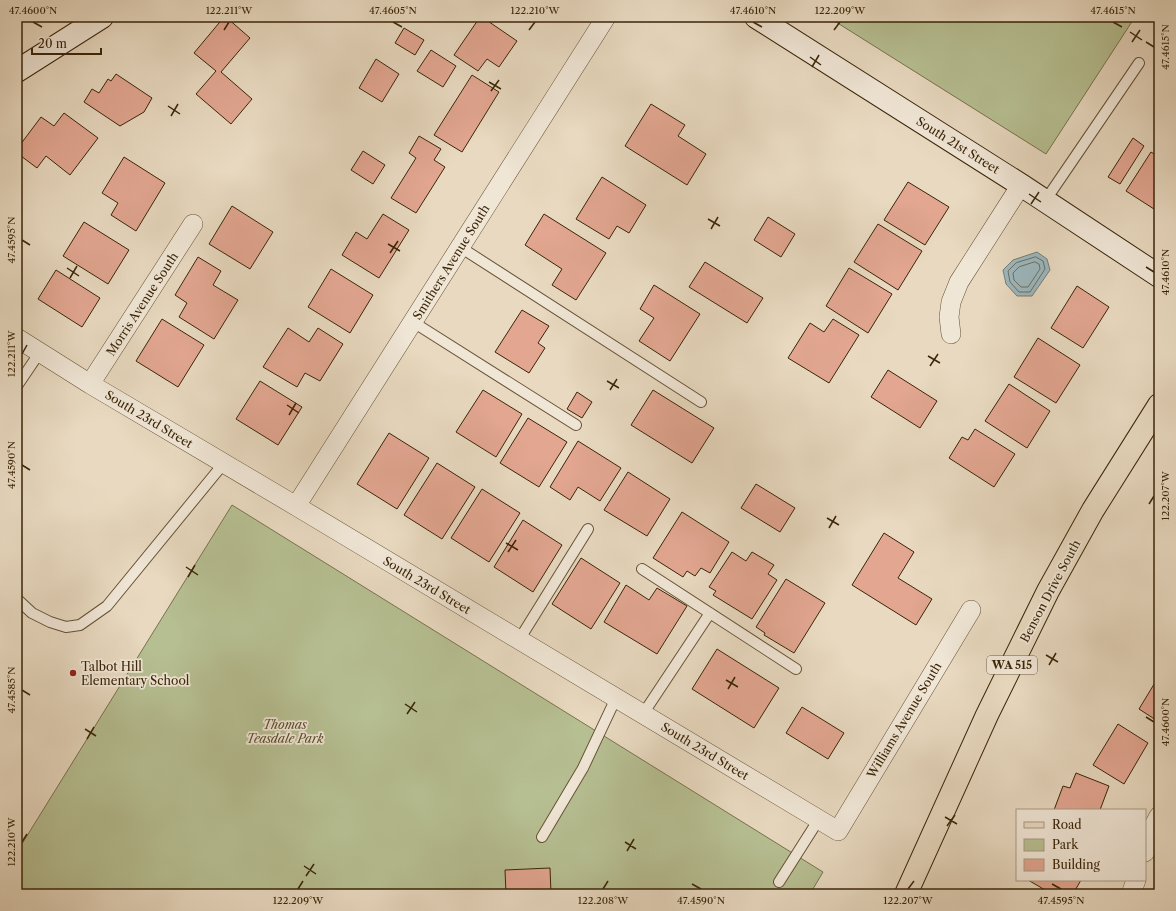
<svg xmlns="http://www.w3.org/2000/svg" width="1176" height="911" font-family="'Libre Caslon Text',serif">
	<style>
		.green { fill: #b6bf92; stroke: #78724c }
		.water { fill: #9cb7be; stroke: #757d75 }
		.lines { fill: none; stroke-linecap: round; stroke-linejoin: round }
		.shore { stroke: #6b6e62; stroke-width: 1 }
		.building { fill: #e2a691; stroke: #3a2507 }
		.lane-casing { stroke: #665235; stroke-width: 12 }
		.street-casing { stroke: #665235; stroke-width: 20 }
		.secondary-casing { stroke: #3a2507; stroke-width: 24 }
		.primary-casing { stroke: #3a2507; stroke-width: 24 }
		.lane { stroke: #f0e6d6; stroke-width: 10 }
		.street { stroke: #f0e6d6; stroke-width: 19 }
		.secondary { stroke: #f0e6d6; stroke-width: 22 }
		.primary { stroke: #e8d9c0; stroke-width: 22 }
		.ticks { fill: none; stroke: #3a2507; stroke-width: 1.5 }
		.poi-dot { fill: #8f2418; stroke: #f0e6d6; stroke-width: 1.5 }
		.labels { text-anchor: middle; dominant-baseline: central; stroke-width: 3.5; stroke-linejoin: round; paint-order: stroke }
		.shield { fill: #f0e6d6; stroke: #715f45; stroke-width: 1 }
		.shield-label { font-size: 11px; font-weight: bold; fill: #3a2507 }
		.street-label { font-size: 12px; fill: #3a2507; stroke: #f0e6d6 }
		.poi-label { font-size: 12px; fill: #3a2507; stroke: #f0e6d6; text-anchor: start }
		.park-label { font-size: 12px; font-style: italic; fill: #594c2a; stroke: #f0e6d6 }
		.neatline { fill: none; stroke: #3a2507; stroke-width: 1.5 }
		.ticks-label { font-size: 10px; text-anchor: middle; fill: #3a2507 }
	</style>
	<rect width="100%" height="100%" fill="#e8d9c0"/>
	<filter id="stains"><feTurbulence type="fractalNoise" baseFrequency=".005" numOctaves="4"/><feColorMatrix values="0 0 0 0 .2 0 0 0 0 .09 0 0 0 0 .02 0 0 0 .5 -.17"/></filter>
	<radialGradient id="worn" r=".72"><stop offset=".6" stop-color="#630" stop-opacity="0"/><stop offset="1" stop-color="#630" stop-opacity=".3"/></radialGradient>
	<path class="green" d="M828 17H1135L1046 154Z
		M232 505 823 872 810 894H17V852Z"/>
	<path class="water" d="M1037 252 1047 259 1050 270 1032 296H1017L1006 284 1003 270 1013 260Z"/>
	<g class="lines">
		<path class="shore" d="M1036 257 1043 261 1045 269 1030 292H1019L1010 282 1008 271 1016 263Z
			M1035 262 1039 264 1040 269 1028 287H1021L1014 280 1013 273 1019 267Z"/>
	</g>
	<path class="building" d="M224 17H226L250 38 221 72 252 99 231 124 196 94 216 71 194 53Z
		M480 17H482L517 41 499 67 487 59 478 71 454 55Z
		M404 28 424 40 415 55 395 43Z
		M431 50 456 66 443 87 417 71Z
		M376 59 399 74 382 102 359 88Z
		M116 74 152 98 144 112 120 126 84 102 92 89 99 93 108 79 111 81Z
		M472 75 499 92 462 152 434 135Z
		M651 104 685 125 678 136 706 154 687 185 625 146Z
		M64 113 98 138 70 175 46 156 37 168 17 153V149L41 117 54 126Z
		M419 136 441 149 434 160 445 167 416 213 391 198 416 158 409 153Z
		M1133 138 1144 146 1120 184 1108 177Z
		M363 151 385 165 373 184 351 170Z
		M1151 152 1159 157V201L1154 209 1126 191Z
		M124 157 165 183 136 231 111 215 118 203 102 193Z
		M602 177 646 205 629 233 617 226 609 239 576 219Z
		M908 182 949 207 925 245 884 220Z
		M232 206 273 232 250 269 209 244Z
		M383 214 409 230 379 278 342 255 356 232 367 239Z
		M544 214 606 253 576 300 552 285 562 269 525 245Z
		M768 217 795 234 781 257 754 240Z
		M84 222 129 250 108 284 63 256Z
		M878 224 922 251 898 290 854 262Z
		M198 257 221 271 213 285 238 300 214 339 179 317 187 303 175 295Z
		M705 262 763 298 747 323 689 287Z
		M849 268 892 294 868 333 826 306Z
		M331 269 373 295 350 333 308 307Z
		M56 270 100 298 82 327 38 299Z
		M654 285 700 314 670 361 639 341 654 318 640 309Z
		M1077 286 1109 307 1083 348 1051 328Z
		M522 310 549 326 538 343 545 348 529 373 495 352Z
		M162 319 204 345 178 387 136 361Z
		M833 319 859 335 829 383 788 358 810 323 824 332Z
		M288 328 309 342 318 328 343 344 320 381 305 373 297 387 263 367Z
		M1038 338 1080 365 1056 403 1014 377Z
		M888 370 937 401 920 428 871 397Z
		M260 381 302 407 278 445 236 419Z
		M1009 384 1050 411 1027 448 985 421Z
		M483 390 522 414 496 457 456 432Z
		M653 390 714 428 692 463 631 425Z
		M577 392 592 402 582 418 567 409Z
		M528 418 567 442 539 487 500 463Z
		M975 429 1015 454 994 487 949 458 962 437 968 440Z
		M389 433 429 458 397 509 357 484Z
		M578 441 621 468 600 501 578 487 570 500 550 487Z
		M437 463 475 487 442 539 404 515Z
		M628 472 670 499 647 536 604 510Z
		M756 484 795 508 780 532 741 508Z
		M482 489 520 513 489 562 451 538Z
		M682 512 729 542 710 573 701 568 695 576 687 571 683 577 653 558Z
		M523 520 562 545 533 592 494 567Z
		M884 533 914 552 898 578 932 599 916 625 852 585Z
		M732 552 746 561 752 552 774 565 768 574 777 580 752 619 713 595 716 591 709 587Z
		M581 558 620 583 591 629 552 604Z
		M786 579 825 603 794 653 764 635 765 633 756 627Z
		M626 585 649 600 657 588 687 606 657 654 604 622Z
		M717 649 779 688 754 728 692 689Z
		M1159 676V722L1139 709Z
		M802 707 844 733 828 759 786 733Z
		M1118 724 1148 743 1124 784 1093 765Z
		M1076 773 1109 786 1100 810H1054L1063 786 1070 788Z
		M550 868 551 894H506L505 870Z
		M1028 880H1081L1073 894H1052Z"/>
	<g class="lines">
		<defs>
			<path id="lane" d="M1045 201 1139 63
				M460 247 701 402
				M413 322 576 425
				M17 386 40 352
				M642 569 796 669
				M17 599 32 613 50 622 66 627 80 625 107 606 224 463
				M519 640 588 529
				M643 714 710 613
				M542 837 583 768 616 698
				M779 882 819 819"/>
			<path id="street" d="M951 334 949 317 951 302 959 282 1021 185
				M17 338 90 384 296 506 838 831 971 610
				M90 384 193 224
				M296 506 606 17
				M1145 852 1151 831 1159 816
				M1131 894 1136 880"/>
			<path id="secondary" d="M756 17 1021 185 1159 276
				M17 71 102 17"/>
			<path id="primary" d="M906 894 987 715 1048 591 1093 510 1159 405"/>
		</defs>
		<use href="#lane" class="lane-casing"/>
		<use href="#street" class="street-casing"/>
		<use href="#secondary" class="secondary-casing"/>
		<use href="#primary" class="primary-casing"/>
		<use href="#lane" class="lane"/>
		<use href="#street" class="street"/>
		<use href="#secondary" class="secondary"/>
		<use href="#primary" class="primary"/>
	</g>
	<path class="ticks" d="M33 22 42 27M393 22 402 27M753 22 762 27M1113 22 1122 27M224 30 229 22M529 30 535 22M834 30 840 22M1130 32 1142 40M1132 42 1140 30M1146 42 1154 47M810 57 821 65M812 67 819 55M489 82 501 89M491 91 499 80M168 106 180 114M171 116 178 104M1029 194 1041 202M1031 204 1039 192M708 219 720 226M711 229 718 217M22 240 30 245M388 244 400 251M390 253 398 241M1146 267 1154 272M67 268 79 276M70 278 77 266M22 354 27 345M928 356 940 363M930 366 938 354M607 381 619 388M610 390 617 379M287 405 299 413M289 415 296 403M22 465 30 470M1149 504 1154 496M827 518 839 525M829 528 836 516M506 543 518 550M508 552 516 540M186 567 198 575M188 577 195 565M1046 655 1058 662M1049 665 1056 653M726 680 738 687M728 689 735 677M22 690 30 695M405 704 417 712M407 714 415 702M1146 717 1154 722M85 729 96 736M87 739 94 727M945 817 957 824M947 826 955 815M22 842 27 834M625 842 636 849M627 851 634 839M304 866 316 874M306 876 314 864M692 884 701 889M1052 884 1061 889M298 889 303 881M603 889 608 881M908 889 914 881"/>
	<circle class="poi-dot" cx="73" cy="673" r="4"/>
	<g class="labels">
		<rect class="shield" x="987" y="656" width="50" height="18" rx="3"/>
		<g class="shield-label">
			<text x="1012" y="665">WA 515</text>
		</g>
		<g class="street-label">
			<text transform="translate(958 145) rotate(32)">South 21st Street</text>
			<text transform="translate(451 262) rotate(-58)">Smithers Avenue South</text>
			<text transform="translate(142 304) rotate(-57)">Morris Avenue South</text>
			<text transform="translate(149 419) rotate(31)">South 23rd Street</text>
			<text transform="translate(427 585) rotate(31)">South 23rd Street</text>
			<text transform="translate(1050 591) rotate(-62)">Benson Drive South</text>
			<text transform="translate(904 720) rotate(-59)">Williams Avenue South</text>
			<text transform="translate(705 751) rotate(31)">South 23rd Street</text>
		</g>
		<g class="poi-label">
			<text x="81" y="666">Talbot Hill<tspan x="81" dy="14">Elementary School</tspan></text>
		</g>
		<g class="park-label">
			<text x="285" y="724">Thomas<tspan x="285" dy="14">Teasdale Park</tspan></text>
		</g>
	</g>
	<rect width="1176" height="911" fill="none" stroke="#e8d9c0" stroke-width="44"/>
	<rect x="1016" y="809" width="130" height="72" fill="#f0e6d6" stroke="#a79983"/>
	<rect x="1024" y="822" width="20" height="6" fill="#e8d9c0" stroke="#a79983"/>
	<text x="1052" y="829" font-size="12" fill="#3a2507">Road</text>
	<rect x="1024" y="839" width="20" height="12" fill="#b6bf92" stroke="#a79983"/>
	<text x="1052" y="849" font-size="12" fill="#3a2507">Park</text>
	<rect x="1024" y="859" width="20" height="12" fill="#e2a691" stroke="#a79983"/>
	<text x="1052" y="869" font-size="12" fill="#3a2507">Building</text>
	<path d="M32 48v6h69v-6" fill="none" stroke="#3a2507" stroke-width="2"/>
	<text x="38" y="48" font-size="12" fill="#3a2507" stroke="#f0e6d6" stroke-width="3" paint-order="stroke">20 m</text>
	<rect x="22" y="22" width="1132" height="867" class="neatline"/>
	<g class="ticks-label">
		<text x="33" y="14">47.4600°N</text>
		<text x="229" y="14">122.211°W</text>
		<text x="393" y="14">47.4605°N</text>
		<text x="535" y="14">122.210°W</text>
		<text x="753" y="14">47.4610°N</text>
		<text x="840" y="14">122.209°W</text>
		<text x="1113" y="14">47.4615°N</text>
		<text transform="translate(1165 47) rotate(-90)" y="4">47.4615°N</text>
		<text transform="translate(11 240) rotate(-90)" y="4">47.4595°N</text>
		<text transform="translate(1165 272) rotate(-90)" y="4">47.4610°N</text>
		<text transform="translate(11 354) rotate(-90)" y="4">122.211°W</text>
		<text transform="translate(11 465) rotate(-90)" y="4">47.4590°N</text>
		<text transform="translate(1165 496) rotate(-90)" y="4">122.207°W</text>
		<text transform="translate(11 690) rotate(-90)" y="4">47.4585°N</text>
		<text transform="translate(1165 722) rotate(-90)" y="4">47.4600°N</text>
		<text transform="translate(11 842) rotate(-90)" y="4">122.210°W</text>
		<text x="298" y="904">122.209°W</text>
		<text x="603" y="904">122.208°W</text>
		<text x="701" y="904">47.4590°N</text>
		<text x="908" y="904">122.207°W</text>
		<text x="1061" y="904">47.4595°N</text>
	</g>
	<rect width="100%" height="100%" filter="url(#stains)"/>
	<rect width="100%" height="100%" fill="url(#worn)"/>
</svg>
